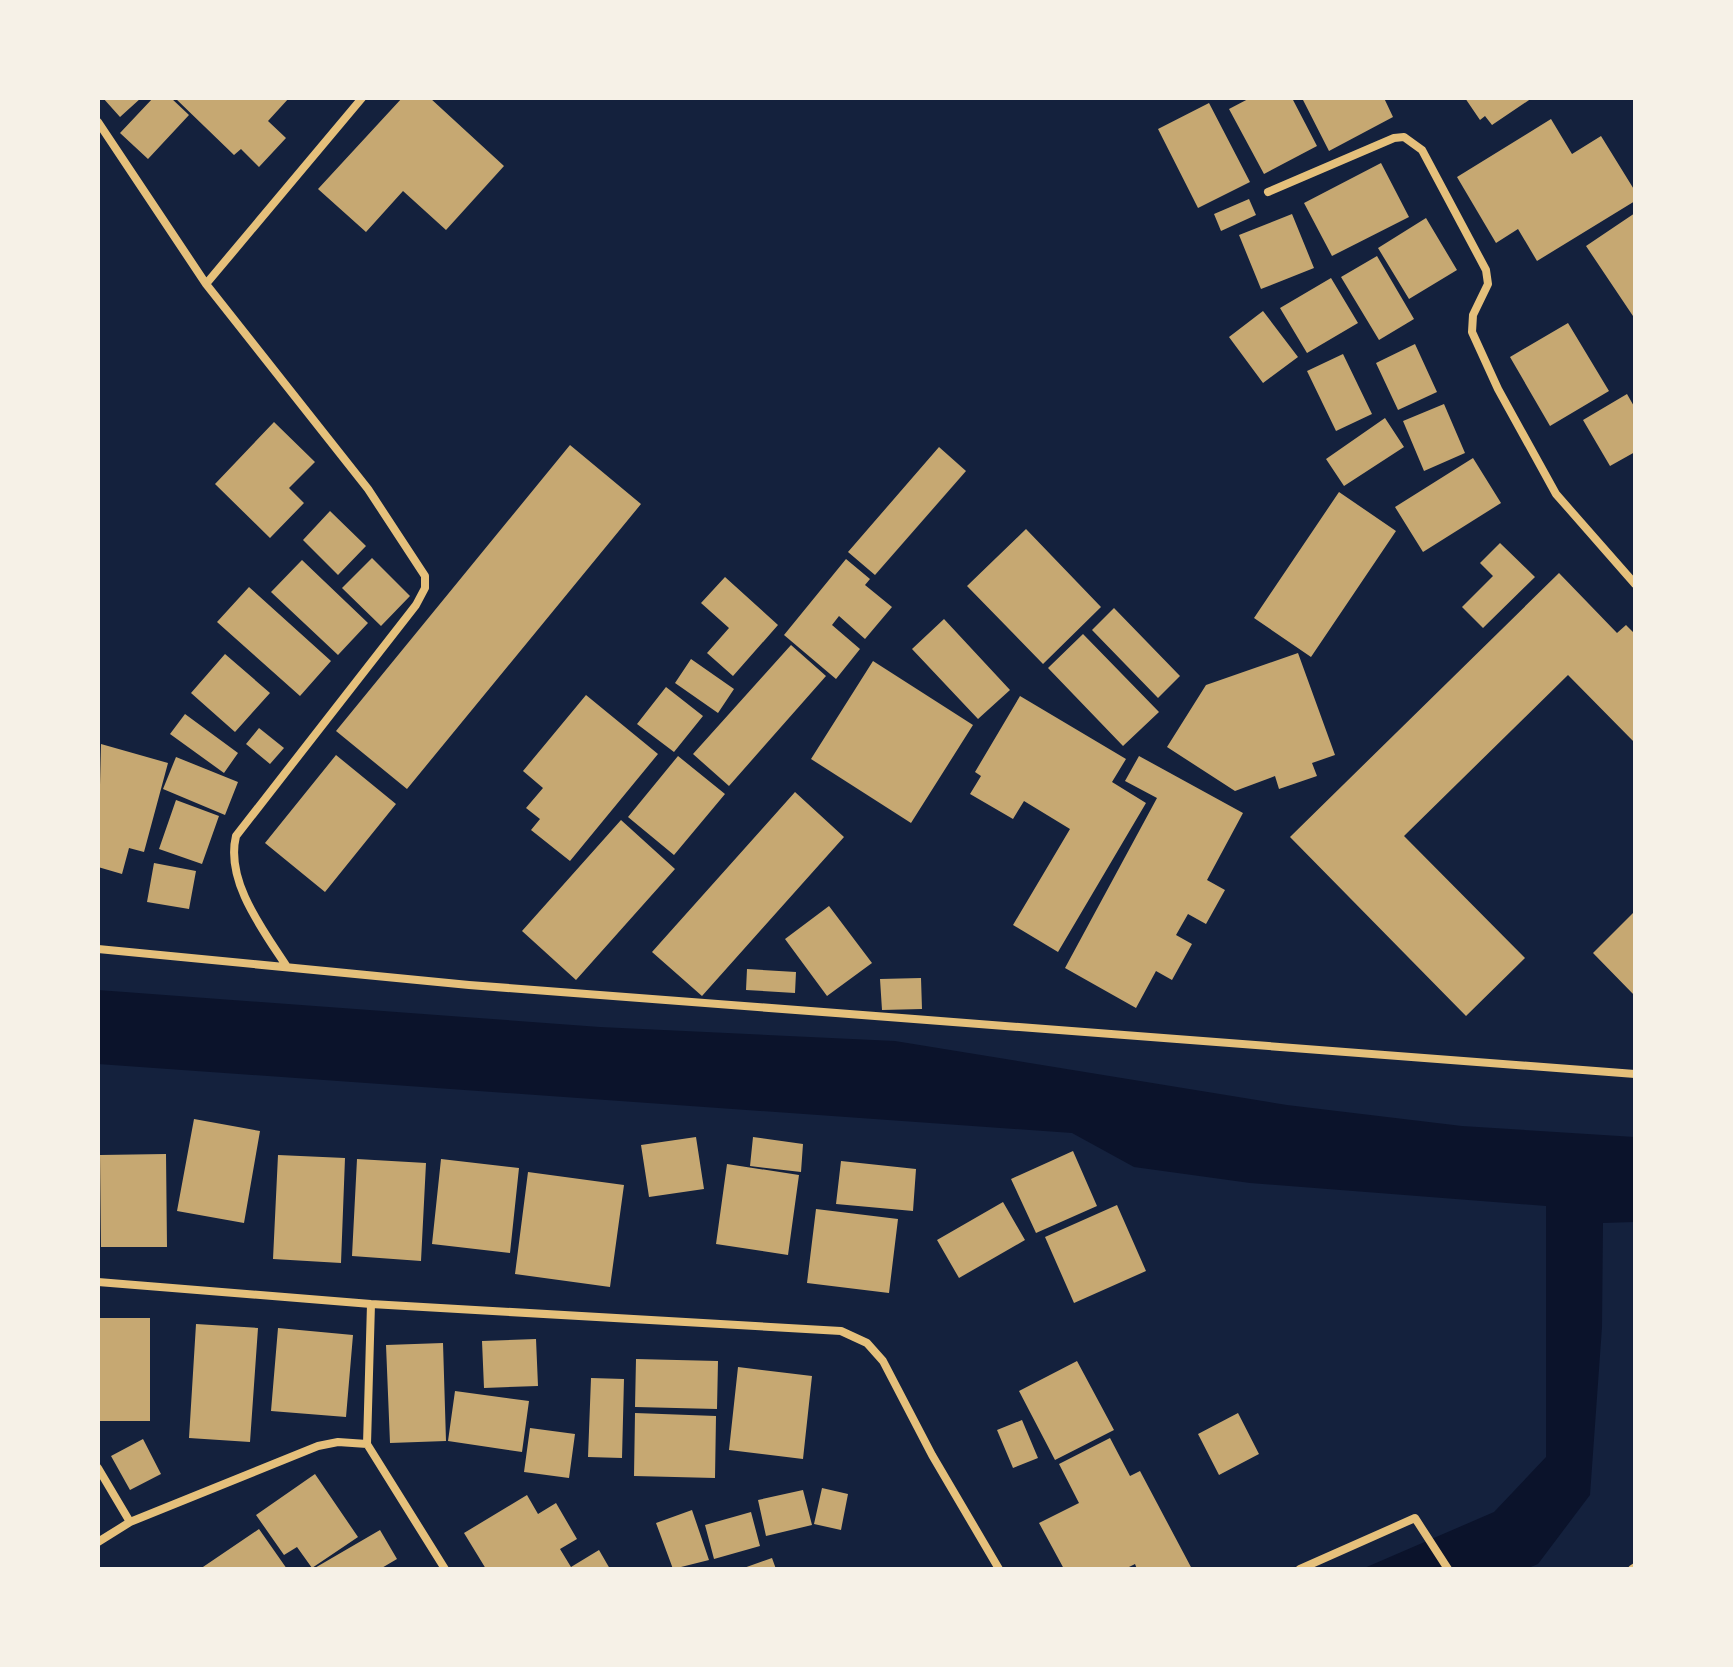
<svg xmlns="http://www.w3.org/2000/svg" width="1733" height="1667" font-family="'Titillium Web',sans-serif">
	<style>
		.water { fill: #0b132b }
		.building { fill: #c6a872 }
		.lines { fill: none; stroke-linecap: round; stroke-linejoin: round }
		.minor { stroke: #e5c07b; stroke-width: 8 }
	</style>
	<rect width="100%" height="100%" fill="#14213d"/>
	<path class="water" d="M98 990 600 1027 895 1041 1287 1105 1462 1126 1635 1137V1222L1603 1223 1602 1327 1590 1495 1538 1564 1526 1569H1362L1494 1512 1546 1457V1206L1250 1183 1134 1167 1072 1133 98 1064Z"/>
	<path class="building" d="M103 98H141L120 117Z
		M153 98H171L189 115 148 159 120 133Z
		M175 98H289L268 121 286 138 259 167 241 149 234 155Z
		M402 98H430L504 166 446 230 403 191 366 232 318 189Z
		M1250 98H1292L1317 146 1264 174 1229 109Z
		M1302 98H1384L1393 117 1329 151Z
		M1465 98H1532L1492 125 1485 116 1480 120Z
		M1209 103 1250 182 1198 208 1158 129Z
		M1551 119 1572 154 1601 136 1635 191V201L1537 261 1518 229 1496 243 1457 177Z
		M1381 163 1409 217 1332 256 1304 203Z
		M1249 199 1256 215 1221 231 1214 214Z
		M1635 213V315L1633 316 1586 246Z
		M1292 214 1314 268 1261 289 1239 235Z
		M1426 218 1457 270 1409 299 1378 248Z
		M1377 256 1414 319 1379 340 1341 277Z
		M1331 278 1358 323 1307 353 1280 308Z
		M1263 311 1298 357 1263 383 1229 337Z
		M1568 323 1609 391 1550 426 1510 357Z
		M1415 344 1437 392 1398 410 1376 363Z
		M1343 354 1372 414 1336 431 1307 371Z
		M1627 394 1635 408V452L1610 466 1583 420Z
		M1444 404 1465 453 1424 471 1403 421Z
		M1385 418 1404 447 1344 486 1326 459Z
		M274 422 315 462 289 488 304 503 270 538 215 484Z
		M570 445 641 504 407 789 336 731Z
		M939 447 966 471 875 575 848 552Z
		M1473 458 1501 503 1423 552 1395 507Z
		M1339 492 1396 531 1311 657 1254 618Z
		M330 511 366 546 338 575 303 540Z
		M1026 529 1101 607 1043 664 967 586Z
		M1500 543 1535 577 1483 628 1462 607 1493 576 1480 563Z
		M372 558 410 596 381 626 342 588Z
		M846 559 870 579 865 585 892 607 865 639 839 616 832 625 860 649 836 679 784 635Z
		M302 560 368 623 338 655 271 592Z
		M1559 573 1617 633 1626 625 1635 634V743L1568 675 1404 836 1525 958 1466 1016 1290 837Z
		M725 577 778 625 733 676 707 653 729 628 701 603Z
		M249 587 331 661 300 696 217 622Z
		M1114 608 1180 676 1158 698 1092 630Z
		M944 619 1010 690 978 719 912 649Z
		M1083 634 1159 712 1123 746 1048 668Z
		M791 645 826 676 729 786 693 754Z
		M1298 653 1335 755 1312 763 1317 776 1279 789 1275 776 1235 791 1167 747 1206 685Z
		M225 654 270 693 235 732 191 693Z
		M691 659 734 689 718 713 675 683Z
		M873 661 973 725 911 823 811 759Z
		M666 687 703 716 674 752 637 724Z
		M586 695 658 754 570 861 531 830 540 819 526 808 543 788 523 771Z
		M1020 696 1126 759 1112 782 1146 803 1058 952 1013 925 1070 829 1024 801 1013 819 970 794 981 776 975 772Z
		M185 714 238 753 224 773 170 734Z
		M259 728 284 748 270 764 246 744Z
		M101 744 168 763 144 852 129 848 122 874 98 867Z
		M336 755 396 804 325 892 265 843Z
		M678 756 725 794 674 855 628 817Z
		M1139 756 1243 813 1207 880 1225 890 1206 924 1188 914 1176 935 1192 944 1172 980 1156 971 1136 1008 1065 968 1157 798 1125 781Z
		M176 757 238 782 225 815 163 789Z
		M795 792 844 837 702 996 652 952Z
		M176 800 219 816 202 864 159 849Z
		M621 820 675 869 576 980 522 931Z
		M154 863 196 871 189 909 147 902Z
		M829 906 872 963 827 996 785 939Z
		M1635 911V996L1593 953Z
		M747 969 796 972 795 993 746 990Z
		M921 978 922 1009 882 1010 880 979Z
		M194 1119 260 1131 244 1223 177 1211Z
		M696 1137 704 1189 649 1197 641 1145Z
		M753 1137 803 1144 801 1172 750 1166Z
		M1073 1151 1097 1206 1036 1233 1011 1179Z
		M166 1154 167 1247H101L100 1155Z
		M278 1155 345 1158 341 1263 273 1259Z
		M357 1159 426 1163 421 1261 352 1256Z
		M441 1159 519 1168 510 1253 432 1244Z
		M841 1161 916 1169 913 1211 836 1204Z
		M727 1164 799 1175 788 1255 716 1244Z
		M528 1172 624 1185 610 1287 515 1274Z
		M1003 1202 1025 1240 959 1278 937 1240Z
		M1117 1205 1146 1271 1074 1303 1045 1237Z
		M816 1209 898 1219 889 1293 807 1283Z
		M98 1318H150V1421H98Z
		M196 1324 258 1328 250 1442 189 1438Z
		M278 1328 353 1335 346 1417 271 1411Z
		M536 1339 538 1386 484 1388 482 1341Z
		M443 1343 446 1441 390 1443 386 1345Z
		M636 1359 718 1361 717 1409 635 1407Z
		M1077 1361 1114 1430 1055 1460 1019 1391Z
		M738 1367 812 1376 803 1459 729 1450Z
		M591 1378 624 1379 622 1458 588 1457Z
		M455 1391 529 1401 522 1452 448 1441Z
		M635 1413 716 1416 715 1478 634 1476Z
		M1238 1413 1259 1454 1219 1475 1198 1434Z
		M1022 1420 1038 1458 1013 1468 997 1430Z
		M530 1428 575 1434 569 1478 524 1472Z
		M1110 1438 1130 1476 1140 1471 1192 1569H1137L1135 1564 1125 1569H1064L1039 1523 1079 1503 1059 1464Z
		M143 1439 161 1474 130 1490 111 1456Z
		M315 1474 358 1537 312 1568 297 1547 284 1555 256 1515Z
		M822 1488 848 1494 841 1530 814 1524Z
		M803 1490 812 1525 766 1536 758 1500Z
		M527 1495 538 1514 556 1503 577 1539 560 1549 571 1567 599 1550 610 1569H486L464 1533Z
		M692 1510 709 1560 673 1569 656 1523Z
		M751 1512 760 1546 714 1559 705 1525Z
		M259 1529 287 1569H200Z
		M380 1530 397 1559 380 1569H313Z
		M772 1558 776 1569H741Z"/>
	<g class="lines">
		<path class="minor" d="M98 122 206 284 368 489 425 576V588L416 605 236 836C225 881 263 930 287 967
			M1268 192 1394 138 1404 137 1422 150 1486 270 1488 284 1473 315 1472 332 1498 389 1556 494 1635 584
			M206 284 362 98
			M98 949 469 985 1635 1074
			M98 1282 371 1304 841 1331 867 1343 883 1361 932 1455 999 1569
			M367 1444 371 1304
			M98 1468 130 1522
			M98 1542 130 1522 318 1446 338 1442 367 1444 445 1569
			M1300 1569 1415 1518 1448 1569
			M1632 1569 1635 1567"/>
	</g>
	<rect width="1733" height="1667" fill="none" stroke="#f6f1e7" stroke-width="200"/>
</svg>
